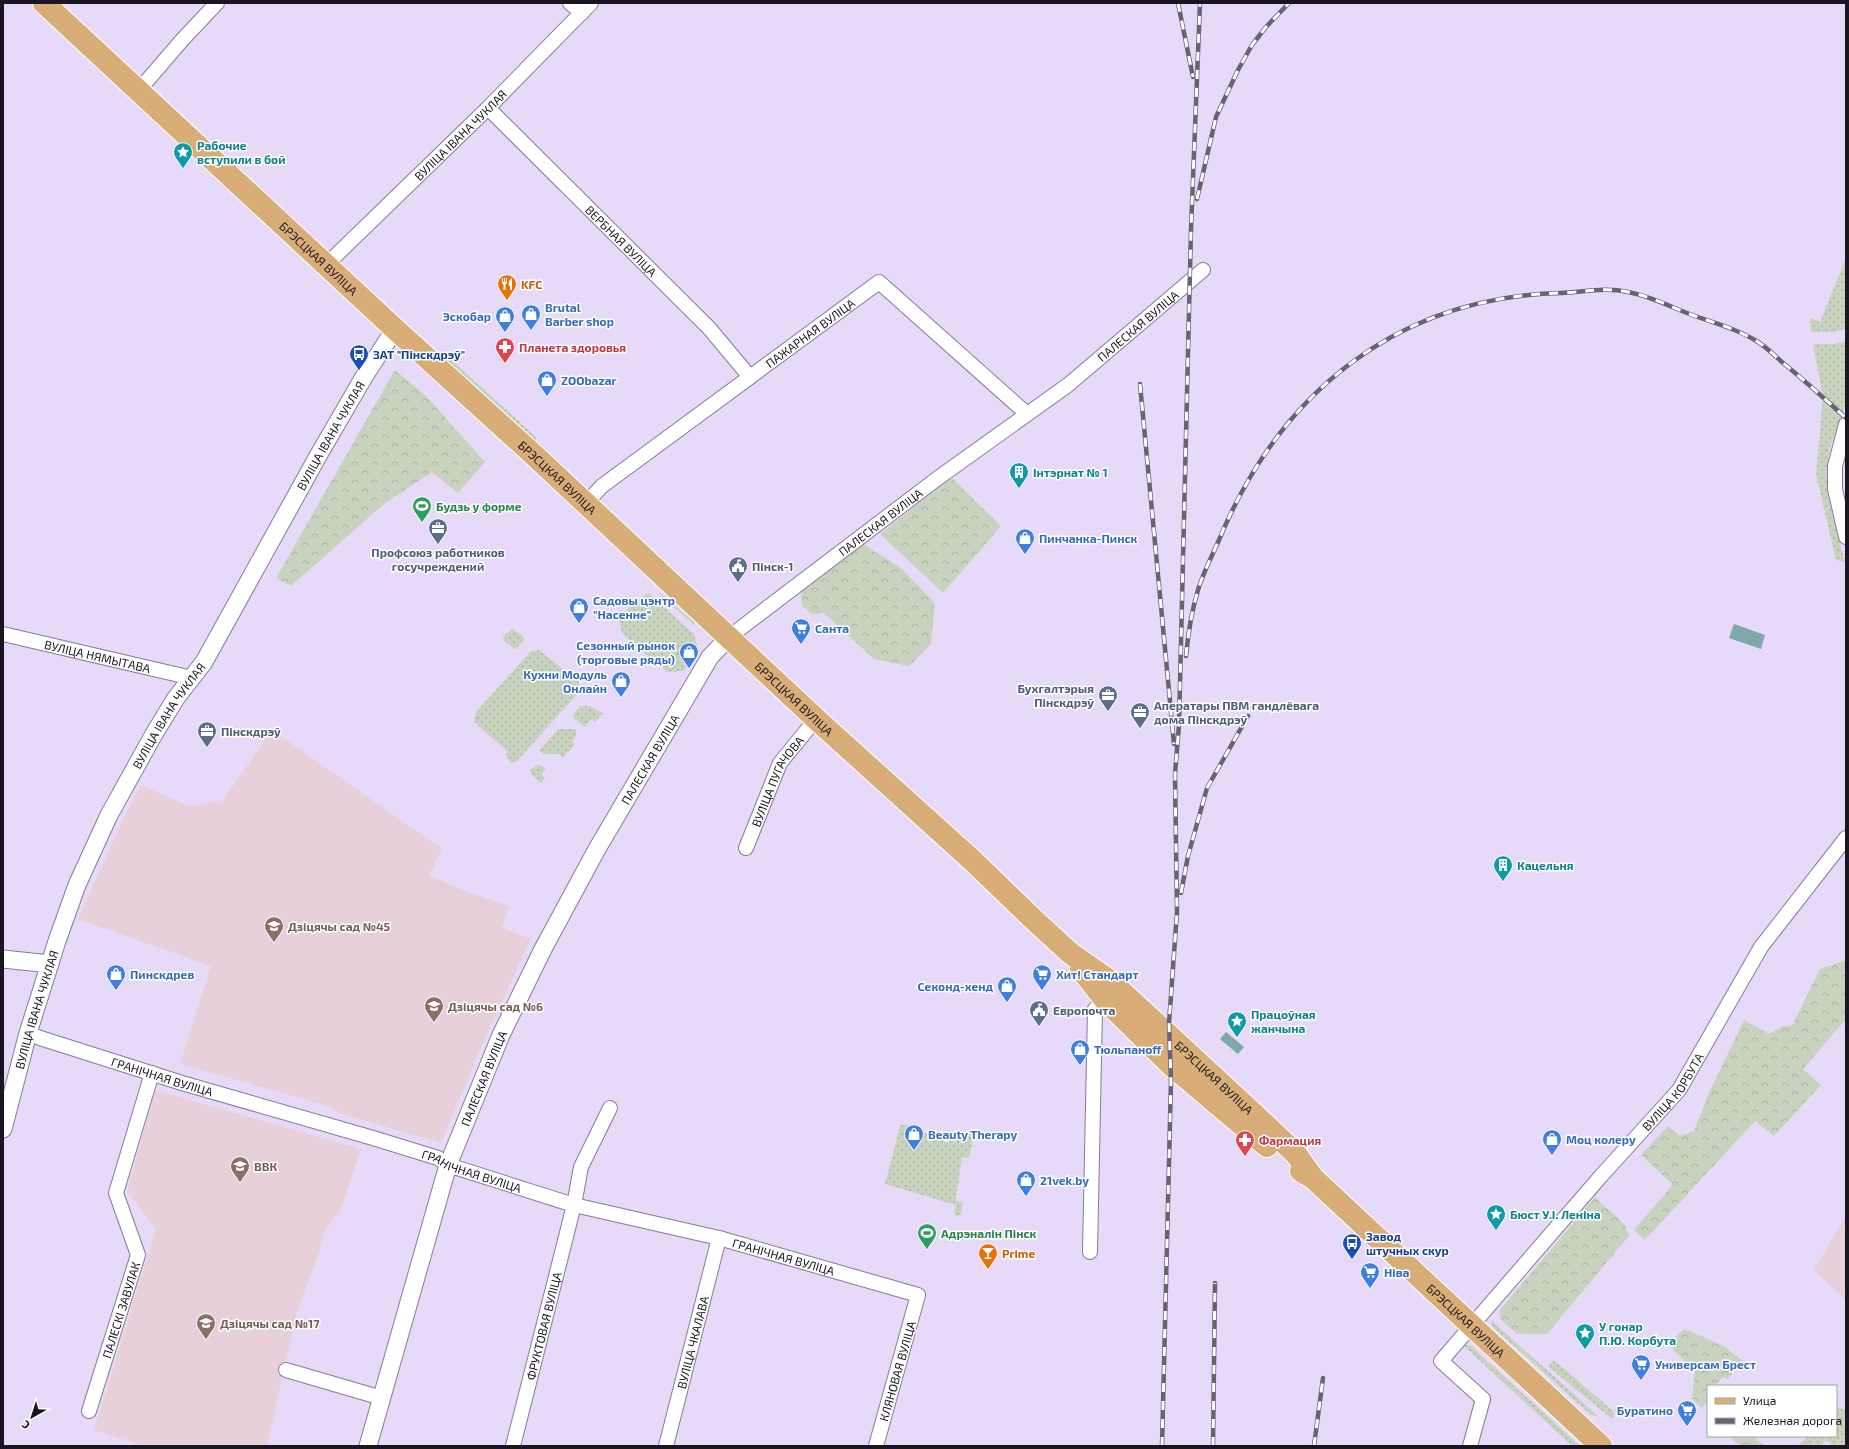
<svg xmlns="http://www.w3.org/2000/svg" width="1849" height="1449" font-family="'Exo 2',sans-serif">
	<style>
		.education { fill: #e7d0da }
		.grass { fill: url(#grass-dots) }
		.forest { fill: url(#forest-crowns) }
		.water { fill: #7fa8aa }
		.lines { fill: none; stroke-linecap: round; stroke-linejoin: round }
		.minor-casing { stroke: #867b97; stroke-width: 16 }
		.tertiary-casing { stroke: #867b97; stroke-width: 19 }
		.primary-casing { stroke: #fff; stroke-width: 24 }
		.minor { stroke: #fff; stroke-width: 14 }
		.tertiary { stroke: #fff; stroke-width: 17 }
		.primary { stroke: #d8ad77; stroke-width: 22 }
		.rail-casing { stroke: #696174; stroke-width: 4.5 }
		.rail { stroke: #fff; stroke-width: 3; stroke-dasharray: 9; stroke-linecap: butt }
		.labels { text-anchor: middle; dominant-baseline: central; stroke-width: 3; stroke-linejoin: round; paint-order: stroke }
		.street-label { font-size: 12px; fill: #1a1520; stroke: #fff }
		.culture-label { font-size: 12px; font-weight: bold; fill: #0d838f; stroke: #fff; text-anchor: start }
		.food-label { font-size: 12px; font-weight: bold; fill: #c56008; stroke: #fff; text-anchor: start }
		.shop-label { font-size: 12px; font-weight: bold; fill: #366cbe; stroke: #fff; text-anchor: start }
		.health-label { font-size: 12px; font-weight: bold; fill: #be3a42; stroke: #fff; text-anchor: start }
		.transit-label { font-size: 12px; font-weight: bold; fill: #164399; stroke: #fff; text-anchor: start }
		.leisure-label { font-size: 12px; font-weight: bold; fill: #27864d; stroke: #fff; text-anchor: start }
		.service-label { font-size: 12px; font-weight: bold; fill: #4e5e75; stroke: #fff; text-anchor: start }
		.education-label { font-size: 12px; font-weight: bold; fill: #785e54; stroke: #fff; text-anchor: start }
	</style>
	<defs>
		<pattern id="grass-dots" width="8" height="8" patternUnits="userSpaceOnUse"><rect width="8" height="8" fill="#c8d3bf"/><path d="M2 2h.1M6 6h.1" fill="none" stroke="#abb4a4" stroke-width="1.8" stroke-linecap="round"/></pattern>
		<pattern id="forest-crowns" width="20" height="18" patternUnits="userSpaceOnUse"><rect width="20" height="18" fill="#c8d3bf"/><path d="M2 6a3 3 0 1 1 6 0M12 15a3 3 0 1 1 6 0" fill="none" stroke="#abb4a4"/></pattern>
	</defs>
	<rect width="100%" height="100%" fill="#e7daf9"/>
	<path class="education" d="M272 730 442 849 429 875 466 892 509 906 502 928 531 939 483 1043 441 1143 342 1114 325 1105 180 1064 211 966 78 919 123 819 141 785 189 806 223 800Z
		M155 1090 361 1149 341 1209 324 1232 317 1258 296 1315 267 1446H144L94 1430 156 1229 127 1192Z
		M1846 1215V1300L1814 1270Z"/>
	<path class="grass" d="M1846 258V329L1832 332H1811L1810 318 1820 322Z
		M1846 341V403L1830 447 1826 473 1833 517 1845 562 1836 560 1816 474 1823 397 1813 344H1834Z
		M445 354 536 437V441L532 440 444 358Z
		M659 592 695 623 694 625 659 594Z
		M648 593 694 634 698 651 684 671 667 672 622 633 619 620 631 605Z
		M512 629 523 636 524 640 516 649H514L504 640 503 637Z
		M539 650 579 682V692L517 761 511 763 506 756 507 751 474 722 476 712 531 651Z
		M580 706H589L603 713 595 722 591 719 585 727 575 719 573 715Z
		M558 729H576V736L572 741 575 744 563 758 559 754H544L539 751Z
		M538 764 546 769 541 774 545 778 541 783 531 774 530 770Z
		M904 1124 948 1143 960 1130 974 1134 969 1158 962 1157 956 1198 957 1201 963 1203 961 1215 956 1216 954 1213 956 1205 885 1184 900 1126Z
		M1491 1320 1598 1416 1591 1415 1495 1329 1491 1324Z
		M1594 1326 1585 1337 1592 1343 1588 1347 1573 1335 1579 1327Z
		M1466 1345 1471 1346 1580 1446H1572L1464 1346Z
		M1554 1360 1613 1411 1614 1416 1612 1419 1550 1368 1549 1365Z
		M1836 1407 1846 1410V1446H1833L1826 1440 1821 1446H1798L1808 1436H1836Z"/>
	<path class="forest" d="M395 370 426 396 485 462 458 493 432 472 384 504 291 586 276 578Z
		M953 479 1001 526 943 593 880 534 948 480Z
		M863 544 901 568 935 603 931 644 909 666 874 659 824 613 812 614 802 606 801 594 805 586Z
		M1846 960V1019L1803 1069 1821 1085 1774 1136 1755 1121 1645 1240 1634 1230 1670 1188 1672 1184 1641 1155 1668 1126 1680 1136 1694 1131 1709 1093 1744 1020 1769 1034 1783 1026H1792L1820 969Z
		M1595 1197 1625 1225 1629 1236 1547 1334H1517L1500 1319V1310Z
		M1685 1329 1725 1347 1743 1361 1727 1380 1723 1377 1715 1386H1708V1401L1702 1408 1692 1399 1695 1370 1675 1352 1673 1348 1678 1334Z
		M1728 1436H1753L1765 1446H1740Z"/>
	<path class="water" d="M1734 624 1765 635 1761 649 1729 638Z
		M1226 1032 1244 1047 1238 1054 1220 1039Z"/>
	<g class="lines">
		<defs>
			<g id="minor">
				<path d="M570 3 582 13"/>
				<path d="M139 90 183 39 217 3"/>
				<path id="s1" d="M488 108 709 328 750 377"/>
				<path id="s2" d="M326 265 488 108 591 3"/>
				<path d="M1846 424 1835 466V489L1846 537"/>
				<path id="s3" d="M585 504 602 486 879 282 1027 414"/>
				<path id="s4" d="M3 634 192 678"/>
				<path id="s5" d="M729 637 938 478 1068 385 1203 270"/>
				<path id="s6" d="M746 848 780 763 816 719"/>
				<path id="s7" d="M28 1033 40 1038 182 1083 373 1138 438 1158 448 1165 574 1205 719 1238 918 1295 876 1446"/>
				<path d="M1090 1252 1095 1009 1105 1000"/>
				<path d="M286 1370 382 1398"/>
				<path id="s8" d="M89 1411 138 1255 116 1193 152 1073"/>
				<path id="s9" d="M513 1446 574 1205 581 1167 610 1108"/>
				<path id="s10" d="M666 1446 719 1238"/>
				<path id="s11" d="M1470 1446 1483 1399 1441 1361 1601 1176 1679 1090 1761 947 1846 838"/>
			</g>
			<g id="tertiary">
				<path d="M3 959 50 964"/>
				<path id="s12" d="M3 1129 28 1033 57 941 77 885 109 815 154 734 176 698 204 662 318 456 365 375 395 329"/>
				<path id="s13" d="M368 1446 448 1165 501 1035 543 949 597 849 710 657 729 637"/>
			</g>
			<g id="primary">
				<path id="s14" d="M44 3 395 329 535 456 816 719 973 861 1032 918 1070 953 1110 981 1254 1114 1296 1154 1313 1178"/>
				<path d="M1081 969 1105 1000 1170 1064 1267 1146"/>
				<path id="s15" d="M1301 1171 1313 1178 1601 1446"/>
			</g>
		</defs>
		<use href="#minor" class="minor-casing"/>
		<use href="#tertiary" class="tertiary-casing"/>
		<use href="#primary" class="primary-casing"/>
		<use href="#minor" class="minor"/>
		<use href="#tertiary" class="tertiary"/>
		<use href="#primary" class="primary"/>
		<defs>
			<path id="rail" d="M1178 3 1193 77
				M1197 199 1216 117 1238 70 1252 45 1266 27 1289 3
				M1140 384 1174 744
				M1186 656C1188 634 1192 610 1198 590 1203 573 1212 556 1219 540 1280 392 1398 297 1561 293 1584 292 1605 287 1628 292 1649 296 1667 305 1687 313 1710 322 1736 328 1758 342 1766 347 1774 355 1782 362 1804 380 1825 399 1846 418
				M1181 893 1188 856 1207 788 1248 716
				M1162 1446 1171 1081 1169 1023 1177 912 1175 774 1179 725 1191 229 1200 3
				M1213 1446 1215 1283
				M1314 1446 1323 1378"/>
		</defs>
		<use href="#rail" class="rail-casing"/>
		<use href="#rail" class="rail"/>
	</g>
	<defs>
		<symbol id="sight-pin" viewBox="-11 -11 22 30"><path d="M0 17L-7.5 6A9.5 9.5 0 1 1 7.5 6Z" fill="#0f9aa8" stroke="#fff"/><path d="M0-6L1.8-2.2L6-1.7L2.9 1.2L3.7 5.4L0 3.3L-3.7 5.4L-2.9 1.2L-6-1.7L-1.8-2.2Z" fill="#fff"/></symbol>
		<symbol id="restaurant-pin" viewBox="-11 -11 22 30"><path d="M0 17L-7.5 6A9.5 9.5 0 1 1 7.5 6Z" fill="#e8710a" stroke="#fff"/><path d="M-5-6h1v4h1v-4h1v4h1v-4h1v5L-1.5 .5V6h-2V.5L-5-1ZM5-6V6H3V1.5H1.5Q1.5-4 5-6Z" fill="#fff"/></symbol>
		<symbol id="shop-pin" viewBox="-11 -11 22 30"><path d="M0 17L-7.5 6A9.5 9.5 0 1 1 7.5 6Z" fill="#3f7fe0" stroke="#fff"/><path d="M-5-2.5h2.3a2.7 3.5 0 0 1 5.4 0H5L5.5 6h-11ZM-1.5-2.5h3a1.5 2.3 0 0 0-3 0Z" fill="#fff"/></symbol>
		<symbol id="pharmacy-pin" viewBox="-11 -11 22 30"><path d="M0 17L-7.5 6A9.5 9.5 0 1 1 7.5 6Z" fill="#e0444e" stroke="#fff"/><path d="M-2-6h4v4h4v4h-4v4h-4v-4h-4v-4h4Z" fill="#fff"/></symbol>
		<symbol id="bus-pin" viewBox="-11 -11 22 30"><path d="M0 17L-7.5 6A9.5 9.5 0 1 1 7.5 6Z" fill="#1a4fb4" stroke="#fff"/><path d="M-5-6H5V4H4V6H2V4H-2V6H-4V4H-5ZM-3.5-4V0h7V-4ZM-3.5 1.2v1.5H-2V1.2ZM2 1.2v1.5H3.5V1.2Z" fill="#fff"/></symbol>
		<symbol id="building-pin" viewBox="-11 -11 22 30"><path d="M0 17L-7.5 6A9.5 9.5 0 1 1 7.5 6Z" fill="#0f9aa8" stroke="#fff"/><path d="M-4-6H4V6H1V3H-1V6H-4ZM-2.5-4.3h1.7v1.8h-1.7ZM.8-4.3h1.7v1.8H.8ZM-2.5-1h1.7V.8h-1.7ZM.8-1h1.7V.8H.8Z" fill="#fff"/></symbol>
		<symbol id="stadium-pin" viewBox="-11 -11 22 30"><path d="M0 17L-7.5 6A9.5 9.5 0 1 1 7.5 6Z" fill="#2e9e5b" stroke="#fff"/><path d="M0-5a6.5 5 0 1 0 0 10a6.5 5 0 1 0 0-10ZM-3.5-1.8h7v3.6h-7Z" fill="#fff"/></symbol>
		<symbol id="office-pin" viewBox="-11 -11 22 30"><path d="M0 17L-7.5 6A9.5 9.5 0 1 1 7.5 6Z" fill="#5c6f8a" stroke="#fff"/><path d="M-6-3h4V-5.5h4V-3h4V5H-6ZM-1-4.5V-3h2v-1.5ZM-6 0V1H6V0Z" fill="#fff"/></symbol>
		<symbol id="civic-pin" viewBox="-11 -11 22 30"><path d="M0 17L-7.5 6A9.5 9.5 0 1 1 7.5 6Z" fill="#5c6f8a" stroke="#fff"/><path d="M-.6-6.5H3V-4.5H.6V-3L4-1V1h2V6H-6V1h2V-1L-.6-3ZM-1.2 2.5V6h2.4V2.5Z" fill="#fff"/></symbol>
		<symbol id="supermarket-pin" viewBox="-11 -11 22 30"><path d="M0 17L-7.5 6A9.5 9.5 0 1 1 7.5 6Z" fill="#3f7fe0" stroke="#fff"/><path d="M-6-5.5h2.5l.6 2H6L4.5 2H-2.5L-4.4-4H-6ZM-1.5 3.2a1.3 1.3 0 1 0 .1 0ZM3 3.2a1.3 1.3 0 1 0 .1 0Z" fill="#fff"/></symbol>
		<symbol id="school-pin" viewBox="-11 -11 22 30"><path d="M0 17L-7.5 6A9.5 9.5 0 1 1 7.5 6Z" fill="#8d6e63" stroke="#fff"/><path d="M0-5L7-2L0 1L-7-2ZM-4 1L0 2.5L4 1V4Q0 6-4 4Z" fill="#fff"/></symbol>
		<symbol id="bar-pin" viewBox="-11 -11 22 30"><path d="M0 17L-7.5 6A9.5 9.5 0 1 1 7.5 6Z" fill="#e8710a" stroke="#fff"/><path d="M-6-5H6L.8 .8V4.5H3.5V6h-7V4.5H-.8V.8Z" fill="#fff"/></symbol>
	</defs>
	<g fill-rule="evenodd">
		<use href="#sight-pin" x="172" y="141" width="22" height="30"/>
		<use href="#restaurant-pin" x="496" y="273" width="22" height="30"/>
		<use href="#shop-pin" x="520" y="303" width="22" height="30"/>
		<use href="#shop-pin" x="494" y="305" width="22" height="30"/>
		<use href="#pharmacy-pin" x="494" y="336" width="22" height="30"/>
		<use href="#bus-pin" x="348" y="343" width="22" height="30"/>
		<use href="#shop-pin" x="536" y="369" width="22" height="30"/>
		<use href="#building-pin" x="1008" y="461" width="22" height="30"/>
		<use href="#stadium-pin" x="411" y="495" width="22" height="30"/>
		<use href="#office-pin" x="427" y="517" width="22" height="30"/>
		<use href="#shop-pin" x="1014" y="527" width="22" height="30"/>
		<use href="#civic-pin" x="727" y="555" width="22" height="30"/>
		<use href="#shop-pin" x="568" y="596" width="22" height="30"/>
		<use href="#supermarket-pin" x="790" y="617" width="22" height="30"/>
		<use href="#shop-pin" x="678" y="641" width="22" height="30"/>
		<use href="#shop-pin" x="610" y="670" width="22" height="30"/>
		<use href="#office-pin" x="1097" y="684" width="22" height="30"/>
		<use href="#office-pin" x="1129" y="701" width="22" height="30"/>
		<use href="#office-pin" x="196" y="720" width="22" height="30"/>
		<use href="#building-pin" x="1492" y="854" width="22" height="30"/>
		<use href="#school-pin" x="263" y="915" width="22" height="30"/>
		<use href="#shop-pin" x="105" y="963" width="22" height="30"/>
		<use href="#supermarket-pin" x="1031" y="963" width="22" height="30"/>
		<use href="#shop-pin" x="996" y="975" width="22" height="30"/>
		<use href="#school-pin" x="423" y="995" width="22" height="30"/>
		<use href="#civic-pin" x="1028" y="999" width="22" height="30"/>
		<use href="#sight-pin" x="1226" y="1010" width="22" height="30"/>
		<use href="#shop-pin" x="1069" y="1038" width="22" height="30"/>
		<use href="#shop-pin" x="903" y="1123" width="22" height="30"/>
		<use href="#shop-pin" x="1541" y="1128" width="22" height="30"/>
		<use href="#pharmacy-pin" x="1234" y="1129" width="22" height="30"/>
		<use href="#school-pin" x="229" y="1155" width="22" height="30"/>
		<use href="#shop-pin" x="1015" y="1169" width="22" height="30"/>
		<use href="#sight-pin" x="1485" y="1203" width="22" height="30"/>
		<use href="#stadium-pin" x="916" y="1222" width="22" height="30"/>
		<use href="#bus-pin" x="1341" y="1232" width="22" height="30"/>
		<use href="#bar-pin" x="977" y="1242" width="22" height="30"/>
		<use href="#supermarket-pin" x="1359" y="1261" width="22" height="30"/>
		<use href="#school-pin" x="195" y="1312" width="22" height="30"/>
		<use href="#sight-pin" x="1574" y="1322" width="22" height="30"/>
		<use href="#supermarket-pin" x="1630" y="1353" width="22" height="30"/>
		<use href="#supermarket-pin" x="1676" y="1399" width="22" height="30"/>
	</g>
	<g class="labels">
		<g class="street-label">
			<text stroke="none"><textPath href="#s2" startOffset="187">ВУЛІЦА ІВАНА ЧУКЛАЯ</textPath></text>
			<text stroke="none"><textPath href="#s1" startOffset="188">ВЕРБНАЯ ВУЛІЦА</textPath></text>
			<text stroke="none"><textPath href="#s14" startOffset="375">БРЭСЦКАЯ ВУЛІЦА</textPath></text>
			<text stroke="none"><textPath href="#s5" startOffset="514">ПАЛЕСКАЯ ВУЛІЦА</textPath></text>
			<text stroke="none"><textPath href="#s3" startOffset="283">ПАЖАРНАЯ ВУЛІЦА</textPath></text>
			<text stroke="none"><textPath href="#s12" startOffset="772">ВУЛІЦА ІВАНА ЧУКЛАЯ</textPath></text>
			<text stroke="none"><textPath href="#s14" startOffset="699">БРЭСЦКАЯ ВУЛІЦА</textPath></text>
			<text stroke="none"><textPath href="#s5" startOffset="190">ПАЛЕСКАЯ ВУЛІЦА</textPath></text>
			<text stroke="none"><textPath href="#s4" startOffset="97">ВУЛІЦА НЯМЫТАВА</textPath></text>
			<text stroke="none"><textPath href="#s14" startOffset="1023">БРЭСЦКАЯ ВУЛІЦА</textPath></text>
			<text stroke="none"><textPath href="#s12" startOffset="448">ВУЛІЦА ІВАНА ЧУКЛАЯ</textPath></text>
			<text stroke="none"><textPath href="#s13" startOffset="746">ПАЛЕСКАЯ ВУЛІЦА</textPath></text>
			<text stroke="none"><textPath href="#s6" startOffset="74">ВУЛІЦА ПУГАЧОВА</textPath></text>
			<text stroke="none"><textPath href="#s12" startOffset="124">ВУЛІЦА ІВАНА ЧУКЛАЯ</textPath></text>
			<text stroke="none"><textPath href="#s7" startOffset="141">ГРАНІЧНАЯ ВУЛІЦА</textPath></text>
			<text stroke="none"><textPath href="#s13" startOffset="386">ПАЛЕСКАЯ ВУЛІЦА</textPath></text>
			<text stroke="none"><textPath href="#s14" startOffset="1589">БРЭСЦКАЯ ВУЛІЦА</textPath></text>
			<text stroke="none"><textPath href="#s11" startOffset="461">ВУЛІЦА КОРБУТА</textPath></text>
			<text stroke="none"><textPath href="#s7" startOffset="465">ГРАНІЧНАЯ ВУЛІЦА</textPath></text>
			<text stroke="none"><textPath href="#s7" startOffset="789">ГРАНІЧНАЯ ВУЛІЦА</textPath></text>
			<text stroke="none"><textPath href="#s8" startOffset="106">ПАЛЕСКІ ЗАВУЛАК</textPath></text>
			<text stroke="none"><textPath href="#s15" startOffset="223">БРЭСЦКАЯ ВУЛІЦА</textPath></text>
			<text stroke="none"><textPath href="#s9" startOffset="124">ФРУКТОВАЯ ВУЛІЦА</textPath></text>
			<text stroke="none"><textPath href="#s10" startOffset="107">ВУЛІЦА ЧКАЛАВА</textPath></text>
			<text transform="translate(897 1371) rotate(-74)">КЛЯНОВАЯ ВУЛІЦА</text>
		</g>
		<g class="culture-label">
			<text x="197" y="145">Рабочие<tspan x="197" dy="14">вступили в бой</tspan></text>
			<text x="1033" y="472">Інтэрнат № 1</text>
			<text x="1517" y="865">Кацельня</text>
			<text x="1251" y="1014">Працоўная<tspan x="1251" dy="14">жанчына</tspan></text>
			<text x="1510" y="1214">Бюст У.І. Леніна</text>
			<text x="1599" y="1326">У гонар<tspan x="1599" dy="14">П.Ю. Корбута</tspan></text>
		</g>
		<g class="food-label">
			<text x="521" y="284">KFC</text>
			<text x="1002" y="1253">Prime</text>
		</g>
		<g class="shop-label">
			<text x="545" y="307">Brutal<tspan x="545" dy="14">Barber shop</tspan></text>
			<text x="491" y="316" text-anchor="end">Эскобар</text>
			<text x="561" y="380">ZOObazar</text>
			<text x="1039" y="538">Пинчанка-Пинск</text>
			<text x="593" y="600">Садовы цэнтр<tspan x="593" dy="14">"Насенне"</tspan></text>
			<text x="815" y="628">Санта</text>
			<text x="675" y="645" text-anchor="end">Сезонный рынок<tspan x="675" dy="14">(торговые ряды)</tspan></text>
			<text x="607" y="674" text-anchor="end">Кухни Модуль<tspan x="607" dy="14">Онлайн</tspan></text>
			<text x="130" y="974">Пинскдрев</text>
			<text x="1056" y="974">Хит! Стандарт</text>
			<text x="993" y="986" text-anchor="end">Секонд-хенд</text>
			<text x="1094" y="1049">Тюльпанoff</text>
			<text x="928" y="1134">Beauty Therapy</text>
			<text x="1566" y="1139">Моц колеру</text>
			<text x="1040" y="1180">21vek.by</text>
			<text x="1384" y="1272">Ніва</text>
			<text x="1655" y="1364">Универсам Брест</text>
			<text x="1673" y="1410" text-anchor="end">Буратино</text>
		</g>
		<g class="health-label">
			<text x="519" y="347">Планета здоровья</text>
			<text x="1259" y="1140">Фармация</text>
		</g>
		<g class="transit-label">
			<text x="373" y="354">ЗАТ "Пінскдрэў"</text>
			<text x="1366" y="1236">Завод<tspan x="1366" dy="14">штучных скур</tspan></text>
		</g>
		<g class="leisure-label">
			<text x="436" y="506">Будзь у форме</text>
			<text x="941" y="1233">Адрэналін Пінск</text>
		</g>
		<g class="service-label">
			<text x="438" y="552" text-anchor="middle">Профсоюз работников<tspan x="438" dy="14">госучреждений</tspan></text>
			<text x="752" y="566">Пінск-1</text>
			<text x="1094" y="688" text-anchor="end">Бухгалтэрыя<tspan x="1094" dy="14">Пінскдрэў</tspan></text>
			<text x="1154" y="705">Аператары ПВМ гандлёвага<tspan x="1154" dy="14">дома Пінскдрэў</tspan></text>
			<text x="221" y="731">Пінскдрэў</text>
			<text x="1053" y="1010">Европочта</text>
		</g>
		<g class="education-label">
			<text x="288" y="926">Дзіцячы сад №45</text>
			<text x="448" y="1006">Дзіцячы сад №6</text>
			<text x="254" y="1166">ВВК</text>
			<text x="220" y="1323">Дзіцячы сад №17</text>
		</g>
	</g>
	<rect width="1849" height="1449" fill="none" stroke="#1a1520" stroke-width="8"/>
	<rect x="1707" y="1385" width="130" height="52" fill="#ffffff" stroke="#a3a1a6"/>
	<rect x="1715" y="1398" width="20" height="6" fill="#d8ad77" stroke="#a3a1a6"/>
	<text x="1743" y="1405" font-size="12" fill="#1a1520">Улица</text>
	<rect x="1715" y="1418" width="20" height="6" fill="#696174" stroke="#a3a1a6"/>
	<text x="1743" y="1425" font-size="12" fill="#1a1520">Железная дорога</text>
	<g transform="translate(32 1417) rotate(219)" stroke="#ffffff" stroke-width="3" paint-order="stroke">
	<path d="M0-3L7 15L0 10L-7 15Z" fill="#1a1520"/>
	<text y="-6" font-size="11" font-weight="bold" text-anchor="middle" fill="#1a1520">С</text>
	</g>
</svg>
